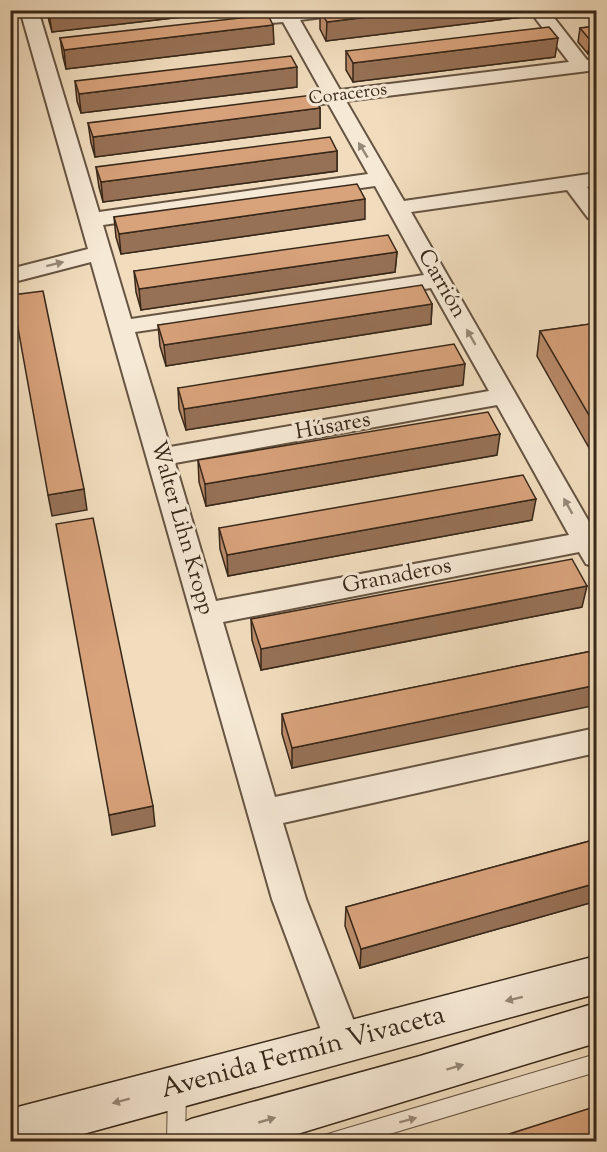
<svg xmlns="http://www.w3.org/2000/svg" width="607" height="1152" font-family="'Sorts Mill Goudy',serif">
	<style>
		.lines { fill: none; stroke-linecap: round; stroke-linejoin: round }
		.lane-casing { stroke: #665442; stroke-width: 2 }
		.street-casing { stroke: #665442; stroke-width: 4 }
		.secondary-casing { stroke: #372719; stroke-width: 3 }
		.lane { fill: #f6e9d5; fill-rule: evenodd }
		.street { fill: #f6e9d5; fill-rule: evenodd }
		.secondary { fill: #f6e9d5; fill-rule: evenodd }
		.wall { fill: #ba8b6a; stroke: #372719; stroke-width: 1.5 }
		.shaded-wall { fill: #977156; stroke: #372719; stroke-width: 1.5 }
		.building { fill: #d8a27b; stroke: #372719; stroke-width: 1.5 }
		.oneway { fill: #968877 }
		.labels { text-anchor: middle; dominant-baseline: central; stroke-width: 6; stroke-linejoin: round; paint-order: stroke }
		.far-street-label { font-size: 18px; fill: #372719; stroke: #f6e9d5 }
		.street-label { font-size: 22px; fill: #372719; stroke: #f6e9d5 }
		.near-street-label { font-size: 27px; fill: #372719; stroke: #f6e9d5 }
	</style>
	<rect width="100%" height="100%" fill="#f1ddbe"/>
	<filter id="stains"><feTurbulence type="fractalNoise" baseFrequency=".00333" numOctaves="4"/><feColorMatrix values="0 0 0 0 .2 0 0 0 0 .09 0 0 0 0 .02 0 0 0 .5 -.17"/></filter>
	<radialGradient id="worn" r=".72"><stop offset=".6" stop-color="#630" stop-opacity="0"/><stop offset="1" stop-color="#630" stop-opacity=".3"/></radialGradient>
	<g class="lines">
		<defs>
			<path id="lane" d="M596 1054V1072L363 1142H322L324 1135 331 1133Z
				M177 1081 183 1084 186 1090 185 1142H167L168 1090 171 1084Z"/>
			<path id="street" d="M20 10H38L99 212 368 174 328 103 316 105 306 99 309 95 322 92 283 22 271 23 262 18C272 5 327 10 347 10L338 15 300 20 340 90 569 62 529 10H548L587 60 596 59V70L346 101 404 201 596 173V185L587 187 596 199V219L588 218 567 190 411 212 596 534V567L586 564 579 552 223 622 275 797 596 728V753L283 823 306 899 362 1042 356 1054 343 1060 330 1054 272 899 91 262 10 283V269L88 249ZM375 186 424 275 131 319 103 225ZM431 288 489 391 170 447 135 332ZM497 405 569 535 216 601 175 463Z"/>
			<path id="secondary" d="M596 956V994L54 1142H10V1109Z
				M596 1003V1043L271 1142H168L175 1126 191 1119 420 1056Z"/>
		</defs>
		<use href="#lane" class="lane-casing"/>
		<use href="#street" class="street-casing"/>
		<use href="#secondary" class="secondary-casing"/>
		<use href="#lane" class="lane"/>
		<use href="#street" class="street"/>
		<use href="#secondary" class="secondary"/>
	</g>
	<path class="wall" d="M47 10H243L52 32 49 21Z
		M320 11 522 17 326 41 320 29Z
		M597 26V53L588 54 578 42 580 28Z
		M60 38 274 44 66 69 63 57Z
		M346 51 555 57 353 82 346 70Z
		M75 81 297 87 81 113 77 101Z
		M320 108V128L95 157 91 143 88 123Z
		M337 151V171L103 202 99 187 96 167Z
		M114 217 365 219 121 254 116 237Z
		M397 252 395 272 141 310 136 292 134 271Z
		M432 304 431 324 166 366 160 346 158 325Z
		M597 323V462L537 356 540 331Z
		M463 385 186 430 179 409 178 388Z
		M497 455 206 506 199 482 198 460Z
		M532 520 228 576 220 549 219 528Z
		M582 607 261 670 252 640 251 619Z
		M597 650 292 768 282 734V714Z
		M597 839V901L360 968 345 926 346 907Z"/>
	<path class="shaded-wall" d="M77 10H243L52 32 49 14Z
		M425 10H523L522 17 326 41 327 22Z
		M559 10H597V11L558 15Z
		M273 25 274 44 66 69 64 50Z
		M558 38 555 57 353 82V63Z
		M597 39V53L588 54 590 40Z
		M297 67V87L81 113 79 94Z
		M320 108V128L95 157 93 137Z
		M337 151V171L103 202 101 182Z
		M365 199V219L121 254 119 234Z
		M397 252 395 272 141 310 139 289Z
		M432 304 431 324 166 366 164 345Z
		M465 364 463 385 186 430 184 409Z
		M500 434 497 455 206 506 205 484Z
		M84 489 87 510 52 516 48 495Z
		M536 499 532 520 228 576 227 555Z
		M587 586 582 607 261 670V649Z
		M597 685V705L292 768V748Z
		M153 806 155 826 112 835 109 815Z
		M597 883V901L360 968 361 949Z"/>
	<path class="building" d="M48 10H77L49 14Z
		M324 10H425L327 22 320 11Z
		M268 15 273 25 64 50 60 38Z
		M597 26V39L590 40 580 28Z
		M549 27 558 38 353 63 346 51Z
		M291 56 297 67 79 94 75 81Z
		M313 95 320 108 93 137 88 123Z
		M330 137 337 151 101 182 96 167Z
		M357 184 365 199 119 234 114 217Z
		M388 235 397 252 139 289 134 271Z
		M422 285 432 304 164 345 158 325Z
		M43 291 84 489 48 495 12 295Z
		M597 323V429L540 331Z
		M454 344 465 364 184 409 178 388Z
		M488 412 500 434 205 484 198 460Z
		M523 475 536 499 227 555 219 528Z
		M93 518 153 806 109 815 56 524Z
		M572 559 587 586 261 649 251 619Z
		M597 650V685L292 748 282 714Z
		M597 839V883L361 949 346 907Z
		M597 1106V1142H484Z"/>
	<defs><path id="oneway-solid" d="M-6-.8H1V-3.2L6.5 0L1 3.2V.8H-6Z" transform="scale(1.5)"/></defs>
	<g class="oneway">
		<use href="#oneway-solid" transform="translate(363 150) rotate(-121)"/>
		<use href="#oneway-solid" transform="translate(55 264) rotate(-14)"/>
		<use href="#oneway-solid" transform="translate(471 337) rotate(-120)"/>
		<use href="#oneway-solid" transform="translate(568 506) rotate(-119)"/>
		<use href="#oneway-solid" transform="translate(514 999) rotate(166)"/>
		<use href="#oneway-solid" transform="translate(455 1067) rotate(-17)"/>
		<use href="#oneway-solid" transform="translate(121 1101) rotate(165)"/>
		<use href="#oneway-solid" transform="translate(267 1120) rotate(-16)"/>
		<use href="#oneway-solid" transform="translate(408 1120) rotate(-15)"/>
	</g>
	<g class="labels">
		<g class="far-street-label">
			<text transform="translate(348 95) rotate(-7)">Coraceros</text>
		</g>
		<g class="street-label">
			<text transform="translate(441 284) rotate(60)">Carrión</text>
			<text transform="translate(333 427) rotate(-10)">Húsares</text>
			<text transform="translate(181 528) rotate(74)">Walter Lihn Kropp</text>
			<text transform="translate(397 577) rotate(-11)">Granaderos</text>
		</g>
		<g class="near-street-label">
			<text transform="translate(303 1053) rotate(-15)">Avenida Fermín Vivaceta</text>
		</g>
	</g>
	<rect width="607" height="1152" fill="none" stroke="#f1ddbe" stroke-width="36"/>
	<rect x="12" y="12" width="583" height="1128" fill="none" stroke="#372719" stroke-width="3"/>
	<rect x="18" y="18" width="571" height="1116" fill="none" stroke="#372719" stroke-width="1.5"/>
	<rect width="100%" height="100%" filter="url(#stains)"/>
	<rect width="100%" height="100%" fill="url(#worn)"/>
</svg>
